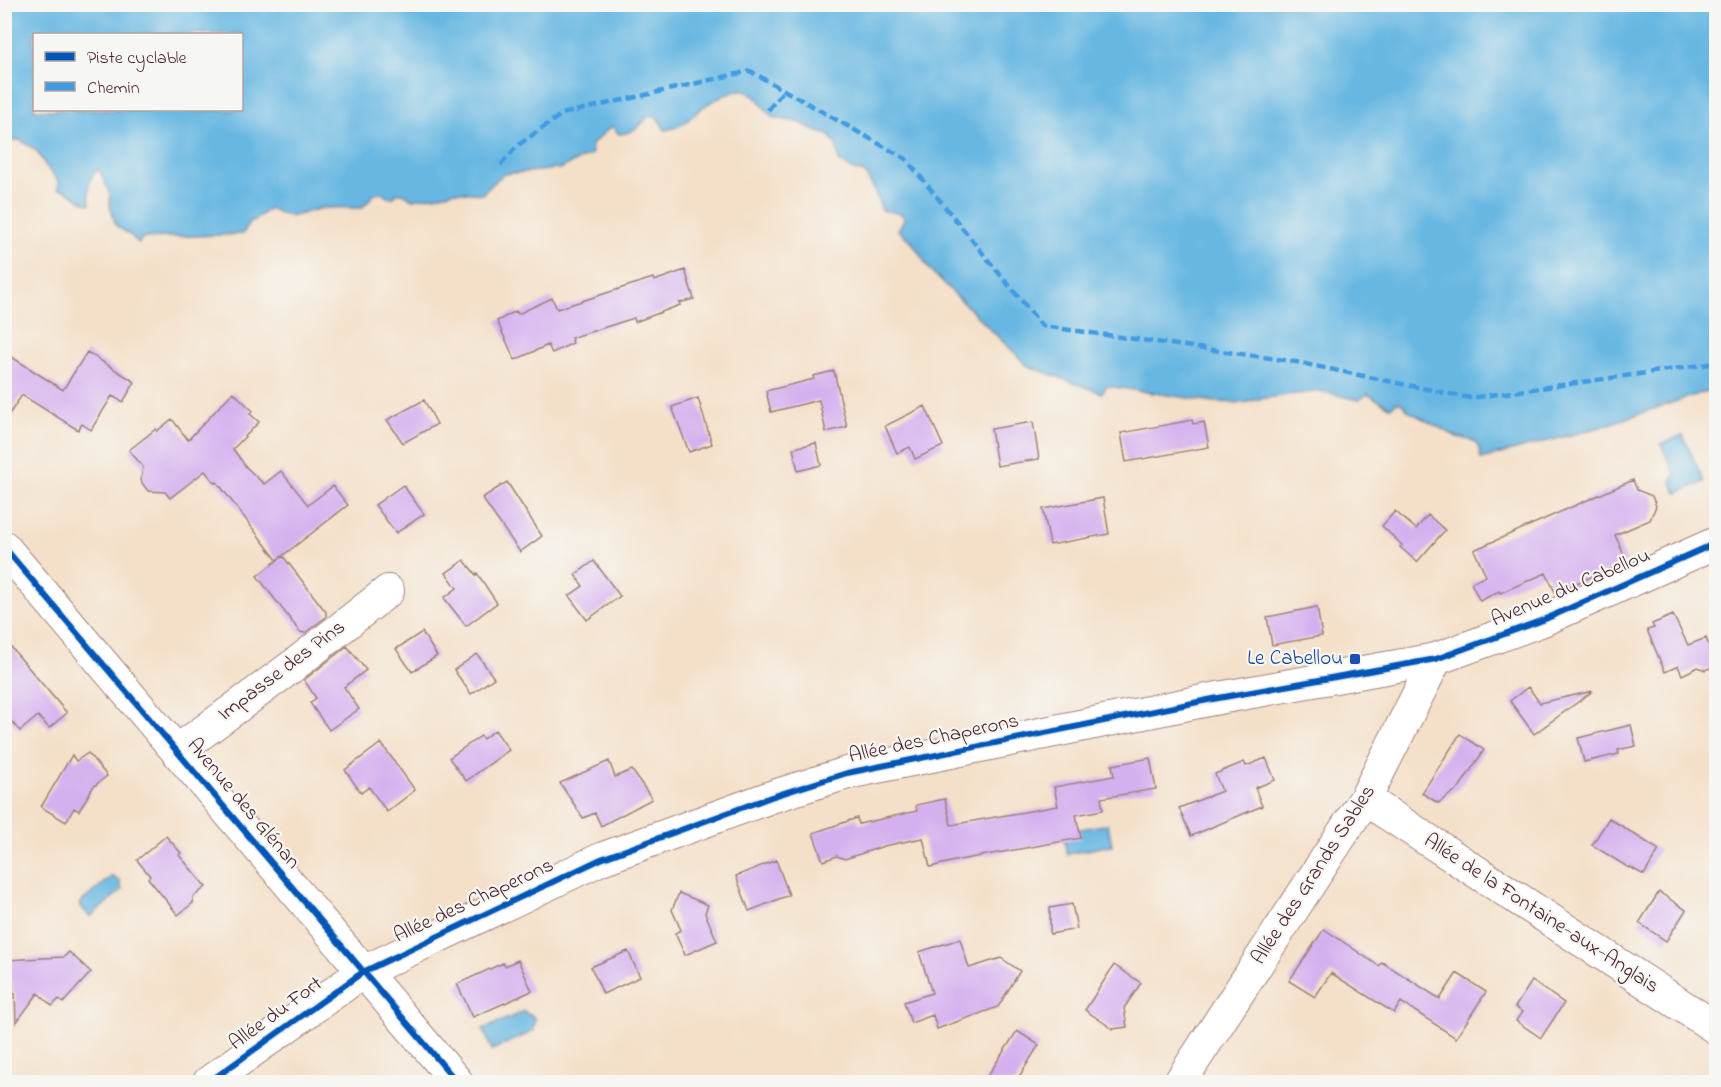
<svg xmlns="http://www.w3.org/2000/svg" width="1721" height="1087" font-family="'Indie Flower',sans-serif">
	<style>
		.water { fill: #68b7e2; stroke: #596b86; stroke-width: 1.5; fill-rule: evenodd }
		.building { fill: #d5b0ef }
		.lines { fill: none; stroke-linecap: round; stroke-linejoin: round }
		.street-casing { stroke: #9f807a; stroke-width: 34 }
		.street { stroke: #fff; stroke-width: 32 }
		.quiet { stroke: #409be1; stroke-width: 4.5; stroke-dasharray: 9 4.5; stroke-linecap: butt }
		.cycleway-casing { stroke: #f6f6f2; stroke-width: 10 }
		.cycleway { stroke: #0057b8; stroke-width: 6 }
		.transit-dot { fill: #1a4fb4; stroke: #f6f6f2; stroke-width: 2 }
		.labels { text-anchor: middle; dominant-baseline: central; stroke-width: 4.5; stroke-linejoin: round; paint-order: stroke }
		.street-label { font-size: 21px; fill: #4a1f2b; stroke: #f6f6f2 }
		.transit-label { font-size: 21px; fill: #164399; stroke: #f6f6f2; text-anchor: end }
	</style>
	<rect width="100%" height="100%" fill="#f6f6f2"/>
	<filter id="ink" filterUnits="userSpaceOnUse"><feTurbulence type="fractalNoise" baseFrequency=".0167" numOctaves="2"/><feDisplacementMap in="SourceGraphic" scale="12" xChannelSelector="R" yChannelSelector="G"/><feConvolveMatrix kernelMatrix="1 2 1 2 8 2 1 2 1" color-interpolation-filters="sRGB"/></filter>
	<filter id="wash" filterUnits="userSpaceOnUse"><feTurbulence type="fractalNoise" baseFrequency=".008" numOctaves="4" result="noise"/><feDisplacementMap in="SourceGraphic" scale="24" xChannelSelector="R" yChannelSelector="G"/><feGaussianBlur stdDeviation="1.35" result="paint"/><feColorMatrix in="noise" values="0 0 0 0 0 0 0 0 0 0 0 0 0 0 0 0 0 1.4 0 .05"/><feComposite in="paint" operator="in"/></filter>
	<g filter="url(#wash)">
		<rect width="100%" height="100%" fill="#f4e0c9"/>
		<path class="water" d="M5 4 1716 5V388L1597 428 1481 459 1479 448 1474 441 1457 437 1408 411 1404 405 1398 402 1390 407 1368 394 1359 400 1320 391 1258 399 1244 403 1215 402 1107 386 1102 393 1028 366 930 270 912 242 898 230 904 219 902 214 882 210 872 185 865 173 851 169 839 161 836 144 829 135 815 131 801 123 772 117 755 96 743 89C730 93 718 97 706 105 690 116 686 127 665 130L658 118 648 116C640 127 633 133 619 134L612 126 591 145 592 154 559 169 553 168 549 170 503 174 482 194 454 191 441 195 412 199C407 195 404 192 397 193L394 197H387L382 193 374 194 362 208C347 208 328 206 314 210 305 212 299 216 290 216 281 216 276 209 268 209L255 220 250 221 243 234 142 238 139 243 126 232 116 226 110 206V195L99 169C86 180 88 188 90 204 77 201 71 189 58 189L59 182 46 166 36 150 20 140 6 141 5 142ZM34 34H242V110H34Z
			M1683 435 1704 482 1677 493 1671 481 1675 475 1661 444Z
			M1108 824 1112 845 1067 854 1063 832Z
			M112 876 115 879 120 880V886L123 889 90 917 79 904Z
			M525 1011 526 1014 531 1015 535 1018V1024L533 1028 534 1031 492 1050 483 1029Z"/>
		<g id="blocks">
			<path class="building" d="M685 270 694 299 679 303 680 305 635 322 634 318 571 338 573 343 552 353 548 345 515 360 497 321 516 311 518 314 552 298 557 309 653 278 654 281Z
				M4 352 63 390 87 352 135 382 123 402 112 396 91 430 82 424 78 430 22 395 4 422Z
				M834 371 847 427 826 432 819 400 771 412 766 391 814 379 813 376Z
				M233 392 253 411 250 414 259 422 233 449 246 467 264 484 281 471 308 505 333 486 348 505 277 560 217 482 215 483 205 471 170 498 165 492 148 491 142 483 141 479 143 467 129 450 156 429 157 431 172 419 188 440Z
				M698 398 712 444 689 452 672 407Z
				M424 400 437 424 403 443 387 420Z
				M925 406 943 446 915 459 910 447 897 453 885 426Z
				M1192 420 1193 424 1204 422 1209 447 1126 462 1121 433Z
				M1033 422 1039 459 997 466 991 429Z
				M816 443 821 465 798 471 793 448Z
				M1633 480 1637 490 1652 496 1656 506 1650 520 1615 535 1627 562 1555 592 1546 573 1500 593 1499 591 1480 601 1471 583 1486 576 1474 550Z
				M507 482 542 536 520 552 482 498Z
				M403 485 424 514 396 533 375 505Z
				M1103 498 1109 534 1050 545 1043 509Z
				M1395 511 1416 529 1428 515 1445 530 1417 562 1400 547 1402 545 1382 526Z
				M283 556 326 612V617L305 633 300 632 257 576Z
				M464 560 476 575 477 573 497 603 466 626 444 598 457 588 446 573Z
				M594 561 620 596 587 620 569 596 583 586 575 575Z
				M1317 607 1322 636 1272 645 1267 617Z
				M1673 615 1688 645 1706 638 1711 651 1716 653V666L1705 670 1698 667 1682 675 1678 666 1665 672 1647 630 1654 628 1652 624Z
				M422 632 437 656 412 672 396 649Z
				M4 639 67 713 49 728 38 716 20 731 4 713Z
				M347 646 366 670 344 687 359 709 329 730 310 703 316 698 304 680Z
				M477 654 494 678 471 694 454 670Z
				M1528 687 1540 703 1593 691 1534 734 1510 701Z
				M1631 725 1636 746 1618 750 1619 754 1584 762 1578 738Z
				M495 730 509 750 466 781 449 758 481 736 483 739Z
				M1460 734 1484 750 1459 788 1438 803 1422 793Z
				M381 743 415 790 387 812 369 787 361 793 345 770Z
				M88 753 107 776 93 787 79 811 74 808 66 822 41 807 72 755 76 761Z
				M1150 758 1156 789 1101 798 1103 810 1076 815 1081 838 959 860 930 867 923 838 884 846 845 859 837 856 823 861 813 833 857 818 859 824 917 811 916 805 945 799 951 825 1058 806 1054 787 1114 776 1112 765Z
				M1266 758 1275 780 1255 788 1262 806 1191 836 1179 808 1222 791 1215 774 1244 762 1246 766Z
				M609 761 615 777 632 770 652 799 601 826 595 813 583 818 560 783Z
				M1609 818 1659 850 1644 875 1630 867 1629 868 1592 845Z
				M166 836 181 853 179 855 206 887 193 897V903L178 915 148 878 150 876 137 860Z
				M776 860 789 895 749 911 736 876Z
				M1659 892 1686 910 1666 941 1639 923Z
				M679 893 708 905 705 913 717 941 685 955 675 933 681 930 672 910Z
				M1072 904 1077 929 1050 934V908Z
				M1324 929 1379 966 1382 962 1440 999 1457 973 1486 992 1456 1038 1401 1002 1394 1013 1331 973 1315 997 1289 981Z
				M960 939 969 968 1001 958 1020 971 998 1007 937 1029 933 1015 911 1023 904 1002 932 993 919 952Z
				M628 951 640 977 603 994 591 967Z
				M69 952 91 972 63 1003 59 999 52 1006 38 993 16 1023 15 993H13V983H7L6 960 64 957Z
				M518 960 532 991 473 1017 457 984 503 963 505 966Z
				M1114 965 1141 983 1124 1008 1127 1027 1113 1029 1085 1010Z
				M1532 981 1564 1003 1541 1038 1516 1021 1522 1012 1515 1007Z
				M1017 1031 1039 1045 1015 1083H983Z"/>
		</g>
	</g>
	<g filter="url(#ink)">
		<use href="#blocks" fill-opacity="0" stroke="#9f807a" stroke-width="1.5"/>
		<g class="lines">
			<defs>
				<path id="street" d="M4 547 457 1082
					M177 751 294 665 388 591
					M1365 799 1716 1028
					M209 1082 363 972 601 859 771 797 847 773 1213 699 1436 659 1543 620 1716 543
					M1180 1082 1365 799 1436 659"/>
			</defs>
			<use href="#street" class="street-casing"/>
			<use href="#street" class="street"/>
			<path class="quiet" d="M768 110 784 90
				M501 165 517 146 562 114 750 71 906 159 1042 326 1291 361 1470 398 1716 363"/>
			<defs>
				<path id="cycleway" d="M4 547 457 1082
					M209 1082 363 972 601 859 771 797 847 773 1213 699 1436 659 1543 620 1716 543"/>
			</defs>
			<use href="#cycleway" class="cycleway-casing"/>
			<use href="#cycleway" class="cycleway"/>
		</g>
	</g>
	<rect class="transit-dot" x="1349" y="653" width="12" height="12" rx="3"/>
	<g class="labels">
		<g class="street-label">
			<text transform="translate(1571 588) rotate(-23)">Avenue du Cabellou</text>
			<text transform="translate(282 671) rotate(-37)">Impasse des Pins</text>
			<text transform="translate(934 739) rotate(-12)">Allée des Chaperons</text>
			<text transform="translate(243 804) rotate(50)">Avenue des Glénan</text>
			<text transform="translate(1314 875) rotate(-57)">Allée des Grands Sables</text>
			<text transform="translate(474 901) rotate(-25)">Allée des Chaperons</text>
			<text transform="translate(1541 914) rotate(33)">Allée de la Fontaine-aux-Anglais</text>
			<text transform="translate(276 1014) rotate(-36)">Allée du Fort</text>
		</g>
		<g class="transit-label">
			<text x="1343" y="659">Le Cabellou</text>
		</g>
	</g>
	<rect width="1721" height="1087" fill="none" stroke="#f6f6f2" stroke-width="24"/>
	<rect x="33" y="33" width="210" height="78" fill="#f6f6f2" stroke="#b1a0a2" stroke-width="1.5"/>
	<rect x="45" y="52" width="30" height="9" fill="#0057b8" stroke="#b1a0a2" stroke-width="1.5"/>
	<text x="87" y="63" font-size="18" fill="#4a1f2b">Piste cyclable</text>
	<rect x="45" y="82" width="30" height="9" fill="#409be1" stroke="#b1a0a2" stroke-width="1.5"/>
	<text x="87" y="93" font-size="18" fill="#4a1f2b">Chemin</text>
</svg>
